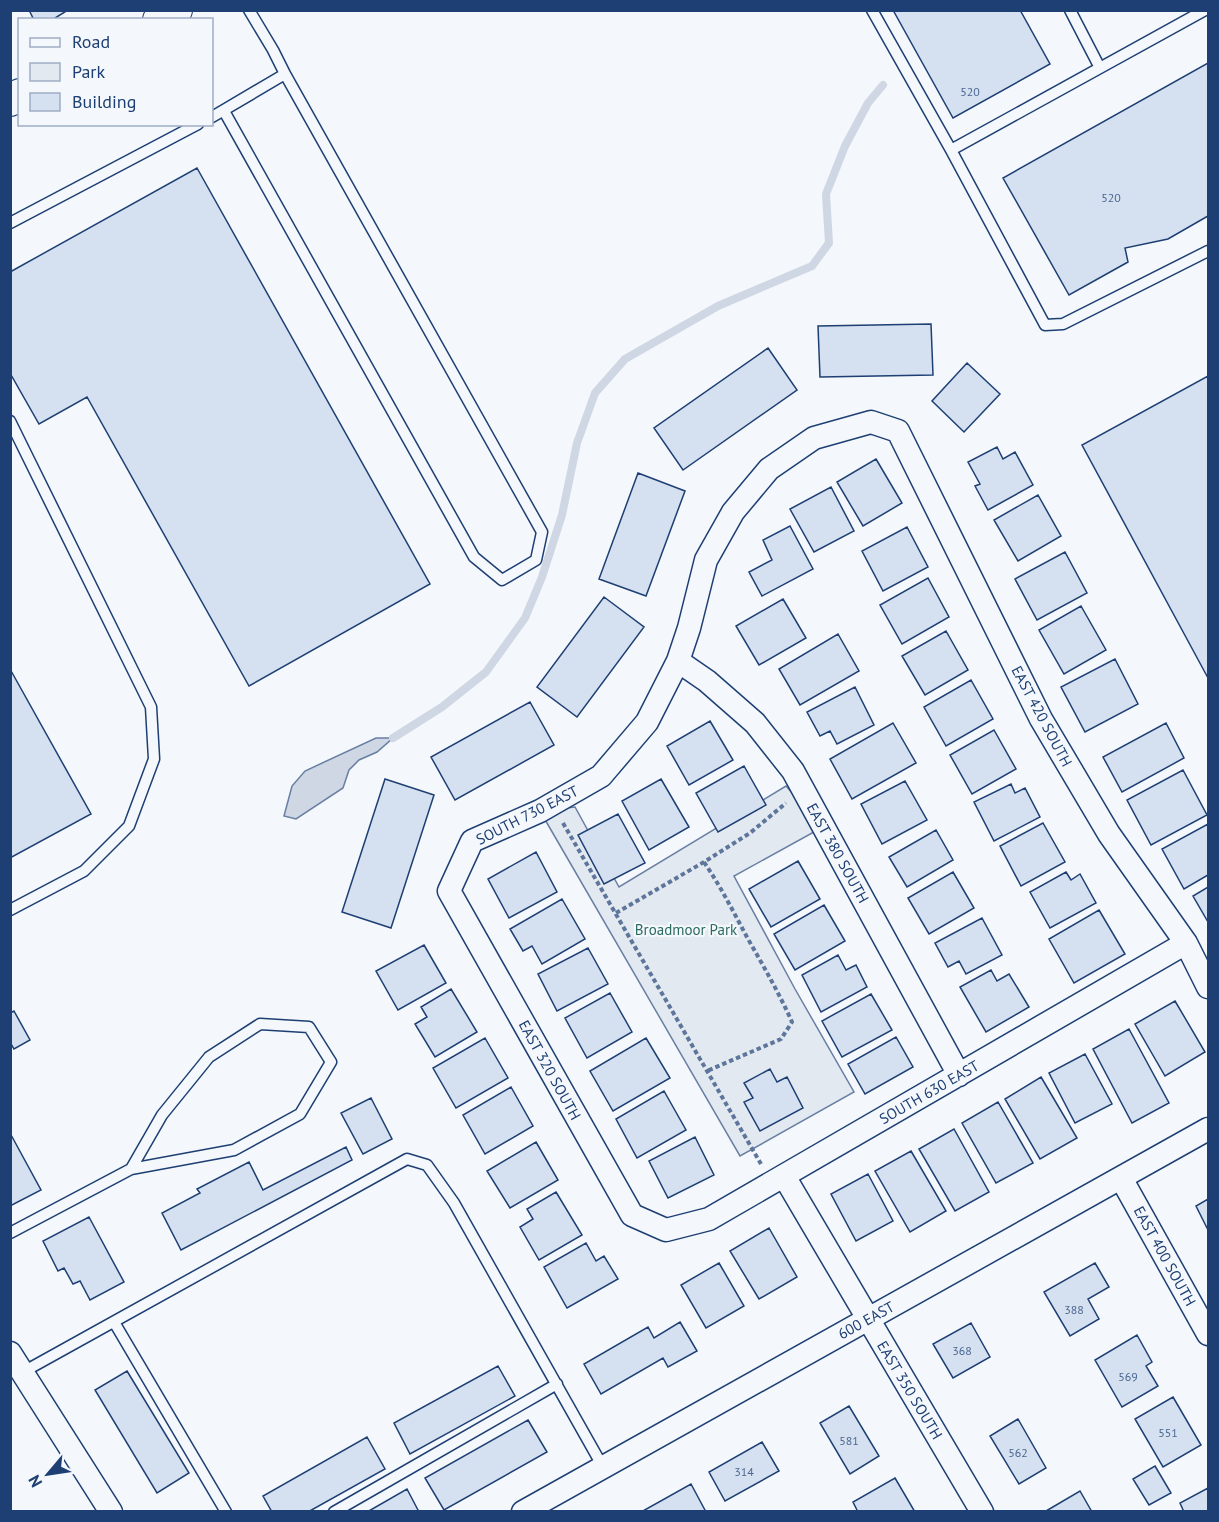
<svg xmlns="http://www.w3.org/2000/svg" width="1219" height="1522" font-family="'PT Sans',sans-serif">
	<style>
		.green { fill: #e3e9f0; stroke: #687fa3; stroke-width: 1.5 }
		.water { fill: #cfd7e4; stroke: #687fa3; stroke-width: 1.5 }
		.lines { fill: none; stroke-linecap: round; stroke-linejoin: round }
		.stream { stroke: #cfd7e4; stroke-width: 8 }
		.building { fill: #d5e0f0; stroke: #1d3f73; stroke-width: 1.5 }
		.service-casing { stroke: #1d3f73; stroke-width: 13 }
		.minor-casing { stroke: #1d3f73; stroke-width: 25 }
		.secondary-casing { stroke: #1d3f73; stroke-width: 34 }
		.path { stroke: #5e769c; stroke-width: 4; stroke-dasharray: 4.5 3; stroke-linecap: butt }
		.service { stroke: #f4f7fb; stroke-width: 10 }
		.minor { stroke: #f4f7fb; stroke-width: 22 }
		.secondary { stroke: #f4f7fb; stroke-width: 32 }
		.labels { text-anchor: middle; dominant-baseline: central; stroke-width: 4.5; stroke-linejoin: round; paint-order: stroke }
		.number-label { font-size: 12px; fill: #4b6792 }
		.street-label { font-size: 15px; fill: #1d3f73; stroke: #f4f7fb }
		.park-label { font-size: 15px; fill: #2c6c60; stroke: #f4f7fb }
	</style>
	<rect width="100%" height="100%" fill="#f4f7fb"/>
	<path class="green" d="M786 786 823 827 734 876 795 989 854 1092 740 1156 540 811 575 807 619 887Z"/>
	<path class="water" d="M376 738H393L377 752 359 760 349 770 343 788 296 819 284 816 292 786 305 771Z"/>
	<g class="lines">
		<path class="stream" d="M393 738 442 707 486 672 525 618 542 577 562 515 577 443 595 393 625 359 718 306 812 266 829 243 826 194 845 146 868 103 883 85"/>
	</g>
	<path class="building" d="M29 10H68L52 20H34Z
		M893 10H1020L1050 64 953 118Z
		M1208 63V216L1168 239 1125 248 1128 262 1069 295 1003 178Z
		M197 168 430 584 249 686 87 397 39 424 10 373V272Z
		M931 324 933 375 820 377 818 326Z
		M768 348 797 390 683 470 654 428Z
		M967 363 1000 394 964 432 932 401Z
		M1208 376V678L1082 445Z
		M997 447 1003 459 1015 452 1033 485 988 510 975 486 980 484 968 462Z
		M876 459 902 503 863 526 837 482Z
		M638 473 685 491 646 596 599 579Z
		M831 487 854 531 814 552 790 509Z
		M1038 495 1061 536 1018 561 994 520Z
		M790 526 813 569 762 596 749 572 772 560 763 540Z
		M907 527 928 567 883 591 862 551Z
		M1065 552 1087 593 1037 620 1015 579Z
		M928 578 949 617 902 644 880 605Z
		M604 597 644 627 577 717 537 687Z
		M783 599 806 638 759 665 736 626Z
		M1081 606 1106 650 1064 674 1039 630Z
		M946 631 968 670 925 695 902 656Z
		M838 634 859 671 800 705 779 669Z
		M1115 659 1138 704 1085 732 1061 687Z
		M10 669 91 814 10 858Z
		M971 680 993 719 946 746 924 707Z
		M855 687 874 725 837 744 830 731 820 736 807 712Z
		M530 702 554 745 455 800 431 757Z
		M710 721 733 760 689 785 667 746Z
		M893 723 916 763 852 799 830 759Z
		M1166 723 1184 758 1122 792 1103 757Z
		M994 730 1016 769 972 794 950 755Z
		M744 766 766 805 718 832 696 793Z
		M1183 770 1207 815 1151 845 1127 800Z
		M385 779 434 795 391 928 342 912Z
		M661 779 689 827 649 850 622 801Z
		M905 781 927 820 882 844 861 804Z
		M1011 784 1015 793 1025 788 1040 817 994 841 974 802Z
		M618 814 645 863 604 884 578 835Z
		M1043 823 1065 862 1021 886 1000 846Z
		M1208 824V875L1184 889 1162 849Z
		M936 830 953 860 907 887 889 857Z
		M536 852 557 892 509 918 488 879Z
		M798 861 820 899 771 927 749 889Z
		M953 872 974 908 929 934 908 898Z
		M1066 872 1071 880 1080 874 1096 903 1050 928 1030 892Z
		M1208 887V922L1193 896Z
		M562 899 585 939 542 964 532 946 523 951 510 929Z
		M824 905 845 941 795 970 774 934Z
		M1099 910 1125 954 1074 983 1049 939Z
		M982 918 1002 955 966 974 959 961 948 967 935 943Z
		M424 945 446 983 398 1010 376 971Z
		M588 948 608 984 557 1011 538 974Z
		M838 955 846 970 856 965 867 987 821 1012 802 975Z
		M991 970 997 981 1009 974 1029 1007 986 1032 960 987Z
		M451 989 477 1032 435 1057 415 1024 427 1017 421 1007Z
		M610 993 632 1032 587 1058 565 1018Z
		M871 994 892 1030 842 1057 822 1021Z
		M1175 1001 1205 1052 1165 1076 1135 1024Z
		M14 1011 30 1040 14 1049 10 1042V1013Z
		M1129 1029 1169 1103 1132 1123 1093 1049Z
		M896 1037 913 1067 865 1094 848 1064Z
		M485 1038 508 1078 456 1108 433 1068Z
		M646 1038 670 1078 613 1111 590 1071Z
		M1085 1054 1112 1104 1075 1123 1049 1073Z
		M770 1069 777 1082 787 1077 803 1108 760 1131 744 1102 753 1098 744 1083Z
		M1041 1077 1077 1138 1040 1159 1005 1099Z
		M511 1087 533 1126 485 1154 463 1115Z
		M664 1091 686 1130 637 1158 616 1119Z
		M371 1098 392 1139 363 1154 341 1113Z
		M998 1102 1033 1163 996 1183 962 1123Z
		M954 1129 989 1192 955 1211 919 1149Z
		M10 1133 41 1190 10 1206Z
		M695 1137 714 1175 668 1198 649 1161Z
		M536 1142 558 1180 510 1208 487 1171Z
		M346 1147 352 1160 181 1250 162 1213 200 1193 197 1189 249 1162 263 1190Z
		M911 1151 946 1211 910 1232 875 1171Z
		M868 1174 893 1221 856 1241 831 1194Z
		M556 1192 582 1235 539 1260 520 1227 533 1219 527 1209Z
		M1208 1199V1230L1196 1206Z
		M89 1217 124 1282 90 1300 80 1281 73 1284 64 1268 58 1271 43 1241Z
		M769 1228 797 1277 759 1299 730 1251Z
		M586 1243 596 1261 604 1256 618 1279 567 1308 544 1267Z
		M719 1263 744 1306 706 1328 681 1285Z
		M1095 1263 1109 1287 1088 1299 1099 1319 1070 1336 1044 1292Z
		M680 1322 697 1351 668 1367 663 1358 601 1394 584 1364 648 1327 654 1338Z
		M971 1323 990 1357 953 1378 933 1344Z
		M1137 1335 1152 1362 1146 1366 1158 1386 1122 1407 1095 1360Z
		M498 1366 515 1396 410 1454 394 1423Z
		M127 1371 189 1473 157 1493 95 1390Z
		M1173 1397 1201 1445 1163 1467 1135 1419Z
		M849 1406 879 1456 850 1474 820 1423Z
		M1018 1419 1046 1468 1019 1484 990 1436Z
		M528 1420 547 1452 444 1510 425 1478Z
		M367 1437 385 1469 308 1512H272L263 1496Z
		M762 1442 779 1471 725 1501 709 1472Z
		M1155 1466 1171 1493 1149 1505 1133 1479Z
		M895 1478 915 1512H858L853 1502Z
		M691 1484 706 1512H641Z
		M1208 1488V1512H1184L1180 1503Z
		M407 1489 419 1512H367Z
		M1080 1491 1092 1512H1046V1511Z"/>
	<g class="lines">
		<defs>
			<path id="service" d="M872 10 951 150 1045 325 1063 324 1208 251
				M1070 10 1100 68
				M224 111 474 557 502 580 536 560 542 532 285 74
				M212 117 285 74 273 50 249 10
				M951 150 1205 10
				M10 223 198 124
				M10 421 151 707 154 759 129 826 84 871 10 910
				M10 1233 131 1169 234 1150 300 1114 331 1062 309 1027 260 1024 209 1057 162 1115 131 1169
				M114 1322 226 1512
				M23 1372 407 1159 427 1165 454 1203 603 1467
				M334 1512 557 1384"/>
			<path id="minor" d="M678 661 707 681 755 723 793 771 959 1075
				M1186 943 709 1219 666 1230 632 1215 449 891 472 841 540 811 601 776 647 722 678 661 689 628 706 560 733 512 769 469 814 438 871 422 898 431 1041 719 1109 834 1186 943 1208 987
				M784 1176 982 1512
				M1121 1178 1208 1334
				M10 1353 111 1512
				M523 1512 1208 1129"/>
			<path id="secondary" d="M159 20 176 10
				M10 100 20 95"/>
		</defs>
		<use href="#service" class="service-casing"/>
		<use href="#minor" class="minor-casing"/>
		<use href="#secondary" class="secondary-casing"/>
		<path class="path" d="M563 823 761 1164
			M704 862C721 887 734 913 748 939 764 967 779 993 792 1022L781 1039 707 1071
			M616 913 704 862 750 833 786 803"/>
		<use href="#service" class="service"/>
		<use href="#minor" class="minor"/>
		<use href="#secondary" class="secondary"/>
	</g>
	<g class="labels">
		<g class="number-label">
			<text x="970" y="91">520</text>
			<text x="1111" y="197">520</text>
			<text x="1074" y="1309">388</text>
			<text x="962" y="1350">368</text>
			<text x="1128" y="1376">569</text>
			<text x="1168" y="1432">551</text>
			<text x="849" y="1440">581</text>
			<text x="1018" y="1452">562</text>
			<text x="744" y="1471">314</text>
		</g>
		<g class="street-label">
			<text transform="translate(1042 716) rotate(62)">EAST 420 SOUTH</text>
			<text transform="translate(527 815) rotate(-27)">SOUTH 730 EAST</text>
			<text transform="translate(838 853) rotate(61)">EAST 380 SOUTH</text>
			<text transform="translate(550 1070) rotate(61)">EAST 320 SOUTH</text>
			<text transform="translate(929 1092) rotate(-30)">SOUTH 630 EAST</text>
			<text transform="translate(1165 1256) rotate(61)">EAST 400 SOUTH</text>
			<text transform="translate(866 1320) rotate(-29)">600 EAST</text>
			<text transform="translate(910 1390) rotate(59)">EAST 350 SOUTH</text>
		</g>
		<g class="park-label">
			<text x="686" y="929">Broadmoor Park</text>
		</g>
	</g>
	<rect width="1219" height="1522" fill="none" stroke="#1d3f73" stroke-width="24"/>
	<rect x="18" y="18" width="195" height="108" fill="#f4f7fb" stroke="#9eadc5" stroke-width="1.5"/>
	<rect x="30" y="38" width="30" height="9" fill="#f4f7fb" stroke="#9eadc5" stroke-width="1.5"/>
	<text x="72" y="48" font-size="18" fill="#1d3f73">Road</text>
	<rect x="30" y="63" width="30" height="18" fill="#e3e9f0" stroke="#9eadc5" stroke-width="1.5"/>
	<text x="72" y="78" font-size="18" fill="#1d3f73">Park</text>
	<rect x="30" y="93" width="30" height="18" fill="#d5e0f0" stroke="#9eadc5" stroke-width="1.5"/>
	<text x="72" y="108" font-size="18" fill="#1d3f73">Building</text>
	<g transform="translate(48 1474) rotate(241)" stroke="#f4f7fb" stroke-width="4.5" paint-order="stroke">
	<path d="M0-4.5L10 22L0 15L-10 22Z" fill="#1d3f73"/>
	<text y="-9" font-size="16" font-weight="bold" text-anchor="middle" fill="#1d3f73">N</text>
	</g>
</svg>
